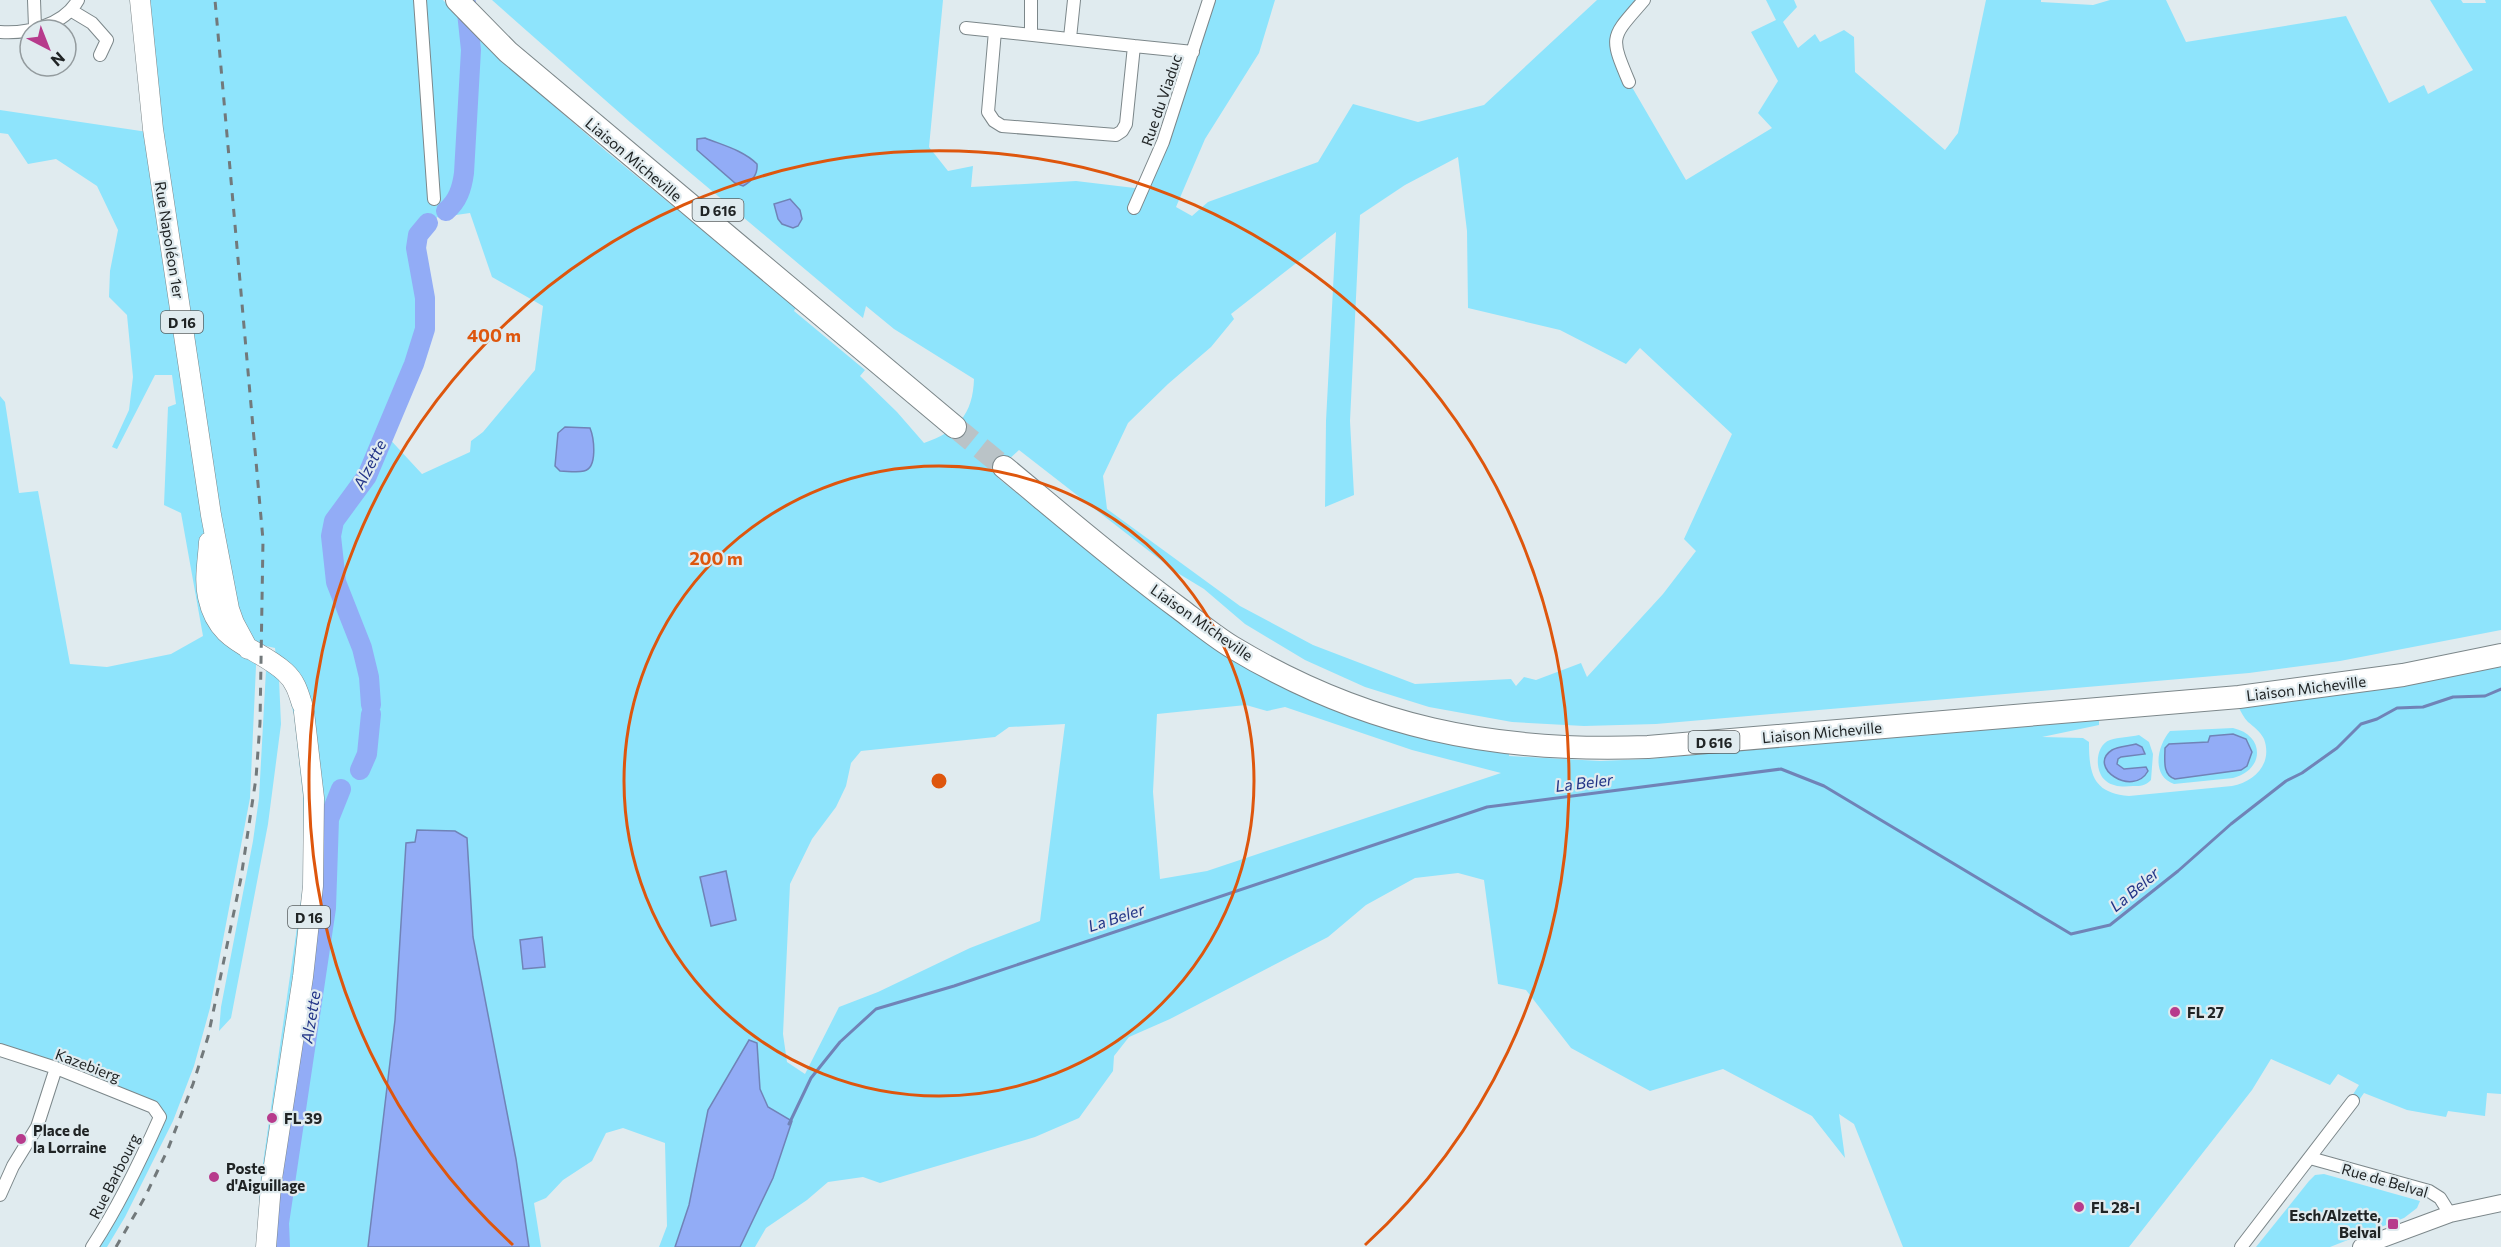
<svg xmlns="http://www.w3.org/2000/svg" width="2501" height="1247" font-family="Commissioner,sans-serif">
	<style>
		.green { fill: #8ee4fc; fill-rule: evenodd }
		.water { fill: #92acf6; stroke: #7083b7; stroke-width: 1.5 }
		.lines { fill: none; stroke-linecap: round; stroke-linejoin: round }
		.stream { stroke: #7083b7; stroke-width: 3 }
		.river { stroke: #92acf6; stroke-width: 20 }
		.highway-tunnel { stroke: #bac3c7; stroke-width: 22; stroke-dasharray: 22 11; stroke-linecap: butt }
		.street-casing { stroke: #7c878a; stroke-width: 14 }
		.secondary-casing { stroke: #7c878a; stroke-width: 18 }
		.primary-casing { stroke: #7c878a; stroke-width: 21 }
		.highway-casing { stroke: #7c878a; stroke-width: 24 }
		.street { stroke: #fff; stroke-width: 12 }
		.secondary { stroke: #fff; stroke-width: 16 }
		.primary { stroke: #fff; stroke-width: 20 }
		.highway { stroke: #fff; stroke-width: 22 }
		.rail { stroke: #72797b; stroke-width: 3; stroke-dasharray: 8 8; stroke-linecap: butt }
		.ring { fill: none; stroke: #de560d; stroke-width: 3 }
		.poi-dot { fill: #b73b8c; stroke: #e0ebef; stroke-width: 2 }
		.labels { text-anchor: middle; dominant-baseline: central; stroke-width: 4.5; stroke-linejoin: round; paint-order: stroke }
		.shield { fill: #e0ebef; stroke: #5a6062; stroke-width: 1.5 }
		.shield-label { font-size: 14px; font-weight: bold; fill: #202425 }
		.street-label { font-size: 15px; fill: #202425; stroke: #e0ebef }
		.poi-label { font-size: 15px; font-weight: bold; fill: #202425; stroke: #e0ebef; text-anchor: start }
		.water-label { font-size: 16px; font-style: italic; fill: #223487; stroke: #e0ebef }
		.centre { fill: #de560d; stroke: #e0ebef; stroke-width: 3 }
		.ring-label { font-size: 18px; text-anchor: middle; font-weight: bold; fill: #de560d; stroke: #e0ebef; stroke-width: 4.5; stroke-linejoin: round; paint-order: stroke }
	</style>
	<rect width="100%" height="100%" fill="#e0ebef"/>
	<path class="green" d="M147 0H443L501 60 607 152 796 307 794 311 865 370 860 376 897 412 924 443C957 432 973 414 974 379L894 329 866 306 863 318 630 122 492 0H943L929 147 948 171 973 166 971 187 1076 181 1143 189 1209 0H1275L1259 53 1205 139 1176 207 1192 216 1208 202 1318 162 1353 104 1418 122 1484 105 1597 0H1644L1614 40 1629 82 1686 180 1772 128 1758 113 1778 81 1751 32 1776 20 1766 0H1794L1797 7 1783 22 1798 48 1815 34 1820 42 1844 30 1854 37 1855 72 1945 150 1958 133 1986 0H2041V2L2093 5 2110 0H2166L2186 42 2346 16 2389 103 2424 85 2428 94 2473 70 2430 0H2461L2463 3H2486L2485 0H2501V630L2340 661 2249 673 1656 724 1584 726 1512 722 1429 707 1365 687 1305 660 1245 624 1204 589 1176 572 1019 450 1008 460 998 478 1151 600 1414 736 1509 754V756L1600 761 1648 759 2099 719V725L2042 737 2083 738 2089 742C2089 774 2093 793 2129 796L2232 786C2254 782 2273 764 2264 739 2260 731 2254 727 2248 722 2244 718 2241 712 2238 706L2501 665V1094L2487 1093 2485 1116 2448 1111 2446 1117 2407 1110 2364 1093 2357 1103 2350 1099 2359 1085 2338 1074 2330 1085 2271 1059 2252 1090 2129 1247H1903L1854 1124 1839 1114 1845 1158 1812 1116 1723 1069 1650 1091 1571 1048 1526 990 1498 984 1484 880 1458 873 1415 878 1366 905 1328 937 1170 1019 1129 1037 1114 1056 1113 1071 1079 1118 1035 1137 880 1183 863 1177 828 1182 807 1200 766 1228 755 1247H740L773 1178 791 1121 768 1107 760 1089 757 1043 689 1205 675 1247H659L667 1226 665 1143 623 1128 606 1133 592 1161 563 1180 546 1198 534 1203 541 1247H257L260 1184 303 886V796L294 715 288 692 279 679 281 724 268 824 231 1018 219 1031 221 1007 253 841 259 798 266 670 278 677 275 648 257 644 250 798 210 1008 194 1066 173 1121 125 1217 107 1247H92L160 1117 159 1103 57 1063 0 1045V396L5 402 19 493 38 491 70 664 107 667 171 654 203 636 181 513 164 505 168 407 176 404 172 375H155L117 449 112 447 129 410 133 377 127 315 109 297 110 271 118 230 97 186 56 159 28 164 8 134 0 133V110L161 134ZM1458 157 1467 231 1468 308 1560 330 1626 364 1640 348 1732 434 1684 539 1696 551 1663 594 1587 677 1581 663 1536 680 1524 677 1516 686 1511 679 1415 684 1313 645 1240 606 1107 509 1103 476 1128 423 1168 384 1211 347 1234 319 1231 314 1336 232 1326 421 1325 507 1354 495 1350 421 1360 215 1405 185ZM446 212 449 216 470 213 492 277 543 306 535 370 483 432 471 441 470 452 422 474 385 434 414 364 425 329V298L416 249 418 235 428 223ZM1246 705 1267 711 1285 707 1412 750 1501 773 1207 871 1160 879 1153 792 1157 714ZM1065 724 1040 921 970 948 878 992 839 1007 805 1074 787 1062 783 1034 790 884 812 839 836 807 846 786 851 763 861 751 995 737 1009 727Z
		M2233 728C2265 735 2265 770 2233 778L2174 784C2151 776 2157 746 2170 731Z
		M2139 735 2149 742 2153 754 2151 780C2145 786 2141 786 2133 786 2124 787 2113 787 2106 781 2094 772 2095 745 2110 740 2119 737 2130 737 2139 735Z
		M2324 1174 2420 1201 2417 1208 2404 1218 2330 1247H2256L2309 1181 2315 1175Z"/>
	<path class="water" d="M705 138C722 145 743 150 757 164 758 175 752 181 743 186L735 183 697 150V139Z
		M790 199 800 210 802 219 798 226 793 228 782 224 778 219 774 204Z
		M565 427 590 428C594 438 598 468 584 471 577 473 567 471 560 471L555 466 558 433Z
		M2233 734 2246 739 2252 752 2247 766 2241 770 2175 779C2162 775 2165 759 2165 748L2169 744 2208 742 2210 736Z
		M2136 744 2142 747 2145 754 2121 757 2118 759 2117 764 2124 769 2146 767 2148 771C2133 798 2086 767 2112 750 2118 746 2129 746 2136 744Z
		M417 830 455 831 467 838 473 937 516 1159 529 1247H368L395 1020 406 843 415 842Z
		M726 871 736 920 711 926 700 877Z
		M542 937 545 967 523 969 520 940Z
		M749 1040 757 1043 760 1089 768 1107 792 1121 773 1178 740 1247H675L689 1205 708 1110Z"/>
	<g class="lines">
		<path class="stream" d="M789 1124 811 1078 840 1042 876 1009 954 986 1487 807 1781 769 1824 786 2071 934 2110 925 2178 871 2231 824 2286 781 2302 773 2337 748 2361 724 2377 719 2397 708 2423 707 2453 697 2485 696 2501 689"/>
		<path class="river" d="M446 211C458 201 462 188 464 173L471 50 466 3
			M371 705 369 677 362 648 336 582 331 536 334 521 367 476 414 364 425 329V298L416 248 418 235 428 223
			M360 770 367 754 371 714
			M280 1247 279 1223 326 908 329 819 341 789"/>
		<path class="highway-tunnel" d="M955 427 1004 467"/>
		<defs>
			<path id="street" d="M34 0 35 27
				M420 0 434 199
				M72 11 92 23 107 40 100 55
				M966 28 995 31
				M995 31 1134 46 1126 124 1122 131 1116 135 1002 126 994 121 988 112Z
				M0 32C28 34 64 25 78 0
				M1031 34V0
				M1070 38 1074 0
				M1134 46 1193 52
				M1629 82C1609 35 1611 38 1644 0
				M1134 208 1163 142 1209 0
				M0 1050 56 1068 153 1107 160 1117C140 1162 119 1206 92 1247
				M2310 1158 2429 1191 2440 1198 2450 1214
				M0 1195 13 1166 37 1127 56 1068
				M2241 1247 2353 1101"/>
			<path id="secondary" d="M2361 1247 2450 1214 2501 1203"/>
			<path id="primary" d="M140 0 153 129 211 515 229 609 234 623 248 649
				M209 542C208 560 204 580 208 597 218 645 255 645 285 672 295 681 298 691 302 704
				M266 1247 271 1185 303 977 313 886 314 798 304 712"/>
			<path id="highway" d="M457 0 508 52 955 427
				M1004 467C1062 515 1120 565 1180 609 1197 622 1214 636 1232 647 1365 727 1494 753 1648 747L2239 697 2403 675 2501 655"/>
		</defs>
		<use href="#street" class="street-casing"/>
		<use href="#secondary" class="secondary-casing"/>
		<use href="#primary" class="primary-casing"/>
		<use href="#highway" class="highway-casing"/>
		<use href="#street" class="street"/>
		<use href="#secondary" class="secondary"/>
		<use href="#primary" class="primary"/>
		<use href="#highway" class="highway"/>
		<path class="rail" d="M116 1247 145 1197 168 1149 193 1084 208 1037 241 878 256 778 260 723 263 540 215 0"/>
	</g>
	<g class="ring">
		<circle cx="939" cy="781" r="315"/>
		<path d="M513 1245A630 630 0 1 1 1365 1245"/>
	</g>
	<g class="poi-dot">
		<circle cx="2175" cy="1012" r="6"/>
		<circle cx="272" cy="1118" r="6"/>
		<circle cx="21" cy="1139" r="6"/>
		<circle cx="214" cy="1177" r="6"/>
		<circle cx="2079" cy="1207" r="6"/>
		<rect x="2387" y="1218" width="12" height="12" rx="3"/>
	</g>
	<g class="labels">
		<g class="shield">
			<rect x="692.5" y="199" width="51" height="22" rx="4.5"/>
			<rect x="161" y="311" width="42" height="22" rx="4.5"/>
			<rect x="1688.5" y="731" width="51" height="22" rx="4.5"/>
			<rect x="288" y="906" width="42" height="22" rx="4.5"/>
		</g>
		<g class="shield-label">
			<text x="718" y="210">D 616</text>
			<text x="182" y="322">D 16</text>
			<text x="1714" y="742">D 616</text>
			<text x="309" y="917">D 16</text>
		</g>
		<g class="street-label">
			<text transform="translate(1161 100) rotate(-71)">Rue du Viaduc</text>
			<text transform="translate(634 159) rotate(40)">Liaison Micheville</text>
			<text transform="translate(170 240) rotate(81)">Rue Napoléon 1er</text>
			<text transform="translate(1202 622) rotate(35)">Liaison Micheville</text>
			<text transform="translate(2306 688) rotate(-7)">Liaison Micheville</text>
			<text transform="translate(1822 732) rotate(-5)">Liaison Micheville</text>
			<text transform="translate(88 1065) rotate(21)">Kazebierg</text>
			<text transform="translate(114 1176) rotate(-63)">Rue Barbourg</text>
			<text transform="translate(2385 1180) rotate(16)">Rue de Belval</text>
		</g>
		<g class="poi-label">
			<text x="2187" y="1012">FL 27</text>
			<text x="284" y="1118">FL 39</text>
			<text x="33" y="1130">Place de<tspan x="33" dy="17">la Lorraine</tspan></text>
			<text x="226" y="1168">Poste<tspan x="226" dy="17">d'Aiguillage</tspan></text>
			<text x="2091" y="1207">FL 28-I</text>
			<text x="2381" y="1215" text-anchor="end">Esch/Alzette,<tspan x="2381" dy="17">Belval</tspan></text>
		</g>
		<g class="water-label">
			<text transform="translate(369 464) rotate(-63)">Alzette</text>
			<text transform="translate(1584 782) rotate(-7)">La Beler</text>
			<text transform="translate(2134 889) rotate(-40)">La Beler</text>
			<text transform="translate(1116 917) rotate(-18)">La Beler</text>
			<text transform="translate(310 1017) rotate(-81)">Alzette</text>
		</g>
	</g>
	<circle cx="939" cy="781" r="9" class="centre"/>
	<g class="ring-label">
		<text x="494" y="342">400 m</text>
		<text x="716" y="565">200 m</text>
	</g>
	<g transform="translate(48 48) rotate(138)"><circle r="28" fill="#e0ebef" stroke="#939b9e" stroke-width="1.5"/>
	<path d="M0-4.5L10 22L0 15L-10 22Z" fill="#b73b8c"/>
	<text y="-9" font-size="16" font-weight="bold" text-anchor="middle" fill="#202425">N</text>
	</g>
</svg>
